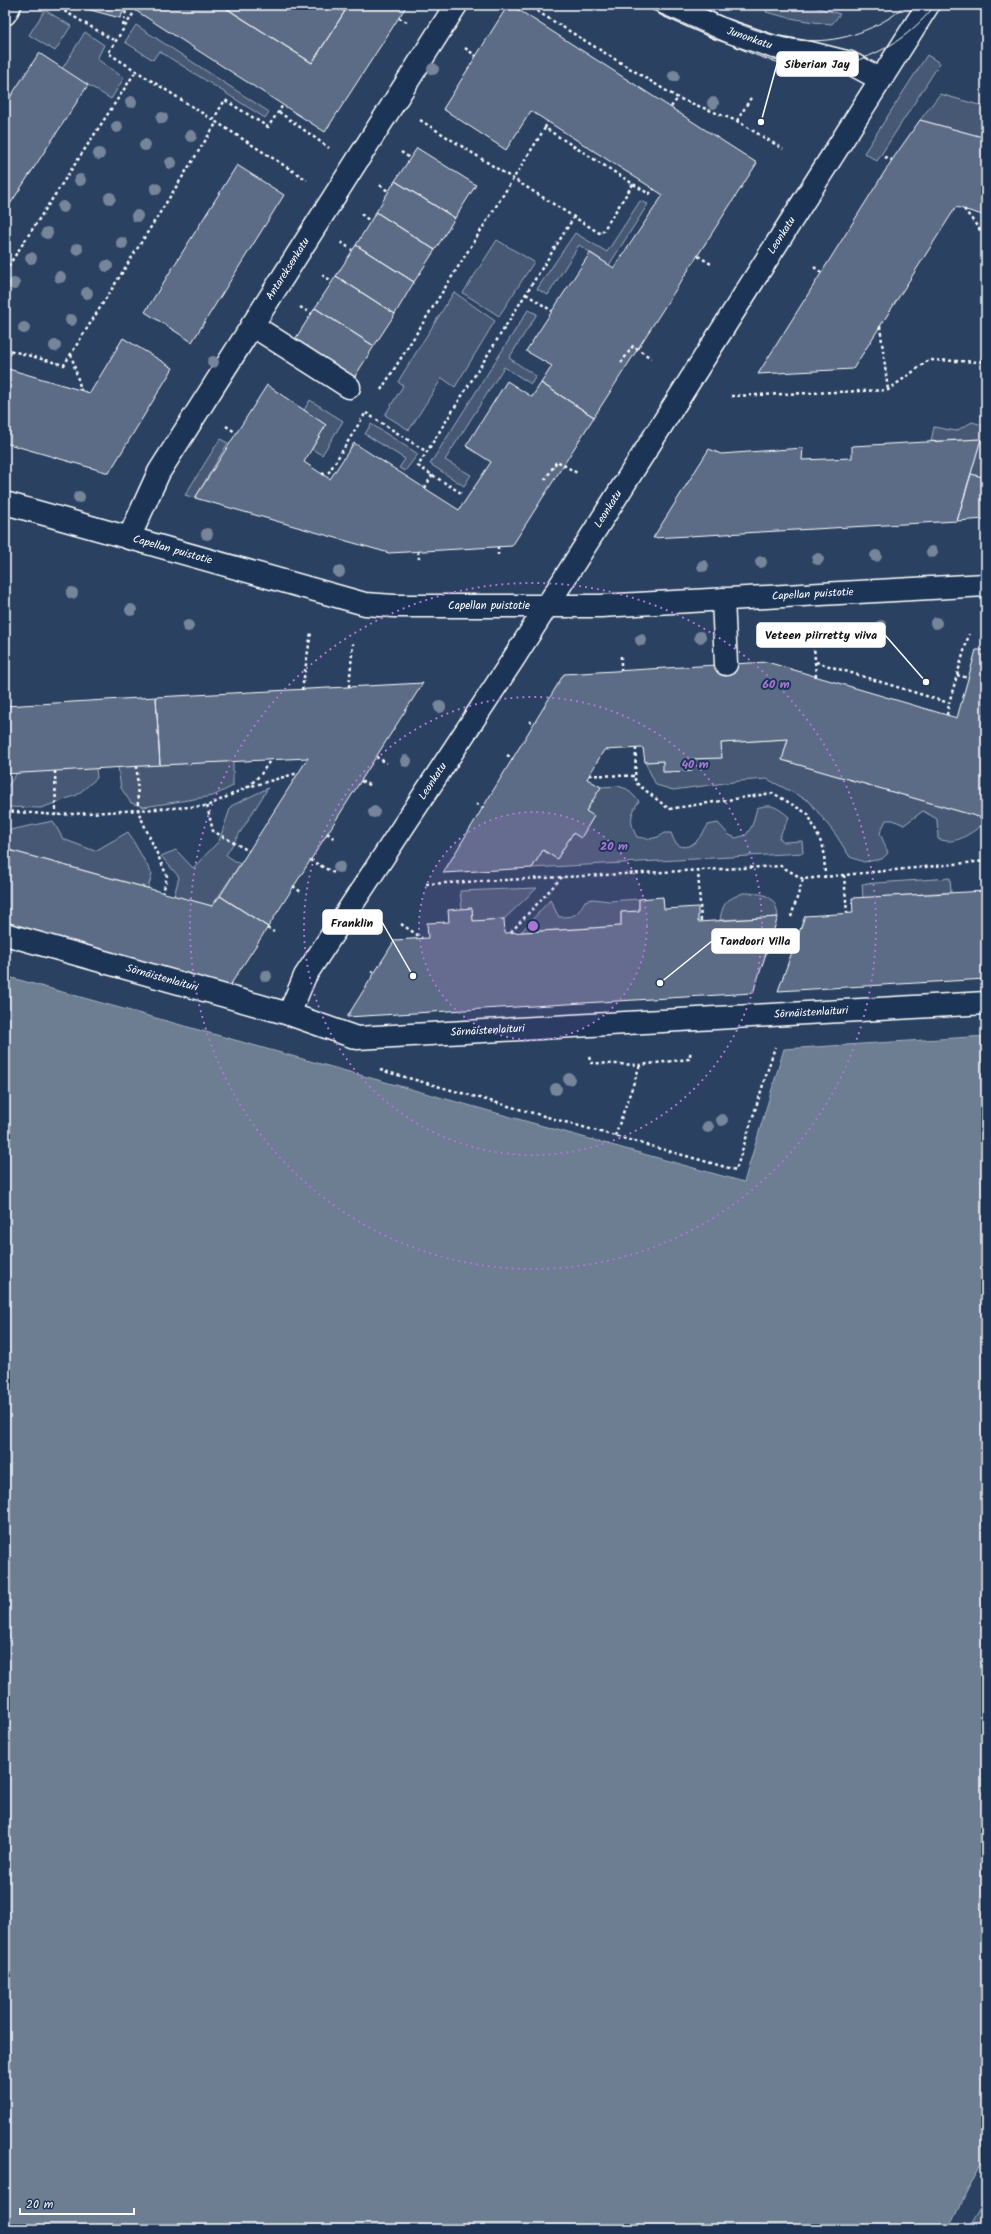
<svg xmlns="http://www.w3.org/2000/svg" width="991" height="2234" font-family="Kalam,sans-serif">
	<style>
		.green { fill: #465975; stroke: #a2acba }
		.water { fill: #6d7d92; stroke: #a7b1be }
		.building { fill: #5b6c86; stroke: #fff }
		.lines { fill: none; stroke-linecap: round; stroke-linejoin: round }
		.minor-casing { stroke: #fff; stroke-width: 25 }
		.path { stroke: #fff; stroke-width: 2.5; stroke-dasharray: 3 3; stroke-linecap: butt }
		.minor { stroke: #1d3557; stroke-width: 22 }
		.tram { stroke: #fff; stroke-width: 1 }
		.tree { fill: #76859a }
		.ring { fill: none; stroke: #a976d5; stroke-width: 2; stroke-dasharray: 2 4 }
		.labels { text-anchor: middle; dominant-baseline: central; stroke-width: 4; stroke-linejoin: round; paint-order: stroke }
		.street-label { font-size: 11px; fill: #fff; stroke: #1d3557 }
		.centre { fill: #a976d5; stroke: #1d3557; stroke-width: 2 }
		.ring-label { font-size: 12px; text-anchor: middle; font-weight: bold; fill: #a976d5; stroke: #1d3557; stroke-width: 4; stroke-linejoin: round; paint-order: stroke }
		.leader { fill: none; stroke: #fff; stroke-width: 1.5 }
		.callout-dot { fill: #fff; stroke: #1d3557; stroke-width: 1.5 }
		.callout { fill: #fff; stroke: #fff; stroke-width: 1.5 }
		.callout-label { font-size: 12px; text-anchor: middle; font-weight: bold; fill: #111 }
	</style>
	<rect width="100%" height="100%" fill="#2a4161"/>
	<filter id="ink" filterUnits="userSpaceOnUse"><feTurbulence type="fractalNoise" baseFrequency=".025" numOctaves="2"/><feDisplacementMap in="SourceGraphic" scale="8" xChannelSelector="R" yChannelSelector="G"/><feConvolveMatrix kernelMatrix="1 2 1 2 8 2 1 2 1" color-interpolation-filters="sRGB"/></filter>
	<g filter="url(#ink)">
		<path class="green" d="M768 5H807L840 14 832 24C809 22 788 18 766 12Z
			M45 10 71 26 55 51 29 35Z
			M136 25 269 112 265 118 159 51 153 60 125 42Z
			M85 32 104 45 97 59 124 78 111 99 62 69Z
			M927 55 940 63 877 161 864 153Z
			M940 94 986 107V138L920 120Z
			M640 201 648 204 609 265 579 245 548 295 537 289 575 233 607 252Z
			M497 240 534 262 499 316 463 293Z
			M454 292 495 321 455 387 442 378 409 430 385 415 403 386 398 382 402 375Z
			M528 310 537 314 509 358 536 376 531 384 504 367 445 460 471 475 464 486 430 464Z
			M310 400 343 421 322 455 312 449 326 425 304 410Z
			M972 422 986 426V478L971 474 981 439 931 441 934 427 956 431Z
			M371 424 418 454 405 471 399 468 405 459 365 434Z
			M220 439 228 443 195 498 185 495Z
			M788 739 782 760 986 819V823C969 833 958 846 938 839L937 819 923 811 904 825 893 820H886L880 833 888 853 882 859 864 862 850 857 836 835 809 801 767 779 740 781 673 790 656 785 645 762 663 761 664 772 692 771 691 759 721 758V743Z
			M233 761V786L213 796 144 807 131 803 121 788 118 767Z
			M96 768 97 778 77 795 41 808 5 807V790L17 773Z
			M618 786 627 789 639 801C630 815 629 822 637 837 648 839 655 840 665 833H671C673 837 674 842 677 844 690 854 703 834 708 825L718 823 729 835 736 838 746 835 752 826 757 808C772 803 777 807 789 817L779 838 784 842 802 841 803 853 532 868 543 850 557 859 601 787Z
			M268 788 226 855 240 864 212 906 174 896 179 877 161 856 176 850 193 868 219 841 231 806Z
			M53 821 63 839 95 851 128 832 152 874 148 888 5 849V831Z
			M950 878 951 892 863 898 862 884Z
			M537 888 504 919 473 921 472 909H462L460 891Z
			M743 893C763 893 776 894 778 917L720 920C723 902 726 900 743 893Z
			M593 899 609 901 639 899V911L621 912V926L521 932 550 900 559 917C576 917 577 915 585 901Z
			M986 2200V2229H969Z"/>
		<path class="water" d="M5 976 744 1182 784 1049 986 1036V2153L949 2229H5Z"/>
		<path class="building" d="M72 5H221L312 63 345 11 324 5H407L325 132 127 5 120 18Z
			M221 5H324L345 11 312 63Z
			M508 5H511L757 163 594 417 541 383 552 366 526 351 590 253 614 268 663 195 531 111 506 150 443 109Z
			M39 53 88 85 5 212V105Z
			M920 120 986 138V216L956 207 853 369 758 374 892 160Z
			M417 148 476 185 455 218 395 181Z
			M237 165 284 195 192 342 145 312Z
			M395 181 455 218 435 250 376 212Z
			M376 212 435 250 414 282 356 245Z
			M356 245 414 282 395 314 336 276Z
			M336 276 395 314 374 346 315 308Z
			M315 308 374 346 354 378 294 341Z
			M123 338 173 368 109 473 5 443V368L90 393Z
			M507 381 532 397 541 383 594 417 512 546 389 553 195 498 267 385 326 425 304 462 322 474 330 479 354 443 459 510 491 462 466 446Z
			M981 439 957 521 653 538 709 449 721 454 803 448 802 460 852 458V446Z
			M971 474 986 478V519L957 521Z
			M976 650H986V819L782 760 788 739 721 743 722 758 691 759 692 771 663 772V761L645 762 643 748 604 750 587 779 601 787 586 811 594 816 581 838 573 833 557 859 543 850 532 868 443 873 564 674 767 662 957 718Z
			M423 683 268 927 220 896 308 758 160 765 156 697Z
			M156 697 160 765 5 774V706Z
			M5 849 212 906 220 896 268 927 229 987 5 922Z
			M986 891V979L778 991 805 916 853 913 852 898Z
			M663 897 664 909 698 907V922L778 917 753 993 347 1017 395 940 428 938 427 923 449 922 448 910 472 908 473 921 504 919 505 933 578 929 621 926V912L639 911V899Z"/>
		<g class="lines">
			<defs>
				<g id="minor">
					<path id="s1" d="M667 5 719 28 774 47 810 53 850 63 880 79"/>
					<path d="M5 14 10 5"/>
					<path d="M252 325 349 387"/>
					<path id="s2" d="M5 503 365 604 394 606H600L986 585"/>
					<path id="s3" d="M129 538 159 472 456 5"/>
					<path d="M723 599 726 664"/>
					<path id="s4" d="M5 934 289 1014 357 1038 986 1003"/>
					<path id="s5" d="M289 1014 305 976 514 658 928 5"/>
				</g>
			</defs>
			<use href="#minor" class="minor-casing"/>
			<path class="path" d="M54 5 115 41
				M527 5 678 98 737 121 783 149
				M133 14 108 53 307 180
				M399 18 407 22
				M123 26 127 5
				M465 48 476 56
				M671 107 678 98
				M279 112 329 148
				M213 120 225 100 268 127 283 105
				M420 120 601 234 633 184
				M737 121 752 96
				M545 128 547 122
				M401 152 410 158
				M885 157 892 160
				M380 185 389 192
				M964 209 986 238
				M361 214 370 221
				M341 242 352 250
				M698 256 711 264
				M814 267 822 273
				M5 271 136 71
				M322 275 332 281
				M526 294 552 311
				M300 307 312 314
				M880 326 888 390
				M5 349 64 365 217 122
				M71 354 81 390
				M981 361 986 352
				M621 363 633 346 651 358
				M381 390 545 128 649 194 654 189
				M731 396 888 390 929 360 986 362
				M366 413 427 452
				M226 426 235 432
				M322 474 329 472 365 414
				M545 480 557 461 577 473
				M425 488 432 475
				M461 493 418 466 574 217
				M498 547V555
				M418 551 419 559
				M814 644 816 677
				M621 656V671
				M816 662 949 703 969 634
				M957 675 968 678
				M349 687 353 643
				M302 690 311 632
				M947 715 949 703
				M529 721 534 724
				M636 748 635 782 669 809 773 793 808 814 824 849 825 877
				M507 755 513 759
				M376 757 387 763
				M137 766 138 811 167 876 163 893
				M55 771 56 815
				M589 775 636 776
				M5 778 8 773
				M361 781 371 786
				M248 787 261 774 271 759
				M476 804 483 808
				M207 806 213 831 249 851
				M5 811 56 815 207 806 248 787 298 773
				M327 833 336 840
				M310 860 336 874
				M698 870 701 921
				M844 875 847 913
				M426 884 781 866 803 879
				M293 886 301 892
				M791 917 803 879 986 861
				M401 924 422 938
				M267 928 274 932
				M511 932 562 877
				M371 971 374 972
				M589 1057 591 1063 640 1065 689 1059 691 1051
				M380 1070 736 1170 775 1047
				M615 1136 640 1065"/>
			<use href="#minor" class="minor"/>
			<path class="tram" d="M640 5C666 16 692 27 718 39 737 47 757 57 777 62 838 78 898 53 935 5
				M696 5C765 36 819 61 891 17 896 14 900 9 905 5"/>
		</g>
		<g class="tree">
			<circle cx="433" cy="69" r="6"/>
			<circle cx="674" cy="76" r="6"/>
			<circle cx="131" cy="102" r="6"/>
			<circle cx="713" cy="103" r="6"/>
			<circle cx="162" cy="118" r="6"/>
			<circle cx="117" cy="127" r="6"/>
			<circle cx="191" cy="136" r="6"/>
			<circle cx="145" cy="145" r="6"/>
			<circle cx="99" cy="154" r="6"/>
			<circle cx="171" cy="163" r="6"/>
			<circle cx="80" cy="180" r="6"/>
			<circle cx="156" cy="189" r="6"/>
			<circle cx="110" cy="198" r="6"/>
			<circle cx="63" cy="207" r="6"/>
			<circle cx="137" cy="216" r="6"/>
			<circle cx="47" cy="233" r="6"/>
			<circle cx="122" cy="243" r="6"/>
			<circle cx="77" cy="249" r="6"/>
			<circle cx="31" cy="258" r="6"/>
			<circle cx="107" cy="266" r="6"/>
			<circle cx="60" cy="277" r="6"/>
			<circle cx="14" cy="284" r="6"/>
			<circle cx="87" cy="293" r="6"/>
			<circle cx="71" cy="320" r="6"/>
			<circle cx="24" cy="328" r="6"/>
			<circle cx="55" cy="346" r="6"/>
			<circle cx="213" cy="362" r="6"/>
			<circle cx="79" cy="497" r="6"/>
			<circle cx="207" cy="534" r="6"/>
			<circle cx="932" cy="552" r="6"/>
			<circle cx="876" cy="556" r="6"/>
			<circle cx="818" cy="559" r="6"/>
			<circle cx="761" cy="562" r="6"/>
			<circle cx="703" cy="566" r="6"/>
			<circle cx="339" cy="572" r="6"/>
			<circle cx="72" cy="593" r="6"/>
			<circle cx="131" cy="610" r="6"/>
			<circle cx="936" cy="623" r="6"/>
			<circle cx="188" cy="626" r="6"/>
			<circle cx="881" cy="626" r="6"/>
			<circle cx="700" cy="637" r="6"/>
			<circle cx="641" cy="640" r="6"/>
			<circle cx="440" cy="707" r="6"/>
			<circle cx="406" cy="761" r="6"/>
			<circle cx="374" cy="812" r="6"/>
			<circle cx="339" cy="867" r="6"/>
			<circle cx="266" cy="976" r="6"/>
			<circle cx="569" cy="1079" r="6"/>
			<circle cx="556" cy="1089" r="6"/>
			<circle cx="722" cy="1120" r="6"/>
			<circle cx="708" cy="1127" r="6"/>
		</g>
	</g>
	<circle cx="533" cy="926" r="114" fill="#a976d5" fill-opacity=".12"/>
	<g class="ring">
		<circle cx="533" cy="926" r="114"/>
		<circle cx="533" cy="926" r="229"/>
		<circle cx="533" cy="926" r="343"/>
	</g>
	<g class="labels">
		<g class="street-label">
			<text stroke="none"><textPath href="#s1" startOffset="89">Junonkatu</textPath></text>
			<text stroke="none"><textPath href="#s5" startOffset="922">Leonkatu</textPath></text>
			<text stroke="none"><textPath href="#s3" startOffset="313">Antareksenkatu</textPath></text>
			<text stroke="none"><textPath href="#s5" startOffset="598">Leonkatu</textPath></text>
			<text stroke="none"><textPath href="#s2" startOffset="174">Capellan puistotie</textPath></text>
			<text stroke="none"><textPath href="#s2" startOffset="822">Capellan puistotie</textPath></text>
			<text stroke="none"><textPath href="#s2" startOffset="498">Capellan puistotie</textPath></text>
			<text stroke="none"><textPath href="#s5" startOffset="274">Leonkatu</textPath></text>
			<text stroke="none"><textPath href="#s4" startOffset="163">Sörnäistenlaituri</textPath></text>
			<text stroke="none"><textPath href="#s4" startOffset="822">Sörnäistenlaituri</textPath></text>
			<text stroke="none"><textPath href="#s4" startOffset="498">Sörnäistenlaituri</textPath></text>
		</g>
	</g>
	<circle cx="533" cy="926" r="6" class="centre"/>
	<g class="ring-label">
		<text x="776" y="688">60 m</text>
		<text x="695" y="768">40 m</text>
		<text x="614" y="850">20 m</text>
	</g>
	<path class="leader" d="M761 122L777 64M926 682L885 635M413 976L382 922M660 983L712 941"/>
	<g class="callout-dot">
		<circle cx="761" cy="122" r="4"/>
		<circle cx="926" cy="682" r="4"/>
		<circle cx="413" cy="976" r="4"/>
		<circle cx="660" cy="983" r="4"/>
	</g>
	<g class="callout">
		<rect x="777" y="52" width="81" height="24" rx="4"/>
		<rect x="757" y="623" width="128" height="24" rx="4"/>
		<rect x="323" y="910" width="59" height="24" rx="4"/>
		<rect x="712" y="929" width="87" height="24" rx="4"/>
	</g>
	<g class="callout-label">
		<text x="817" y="68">Siberian Jay</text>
		<text x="821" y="639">Veteen piirretty viiva</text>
		<text x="352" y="927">Franklin</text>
		<text x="755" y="945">Tandoori Villa</text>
	</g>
	<rect width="991" height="2234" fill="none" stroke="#1d3557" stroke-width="20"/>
	<rect x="10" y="10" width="971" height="2214" fill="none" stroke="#fff" stroke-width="1.5" filter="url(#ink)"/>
	<path d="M20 2208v6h114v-6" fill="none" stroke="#ffffff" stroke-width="2"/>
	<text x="26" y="2208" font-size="12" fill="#ffffff" stroke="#1d3557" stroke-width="3" paint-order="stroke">20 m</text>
</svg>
